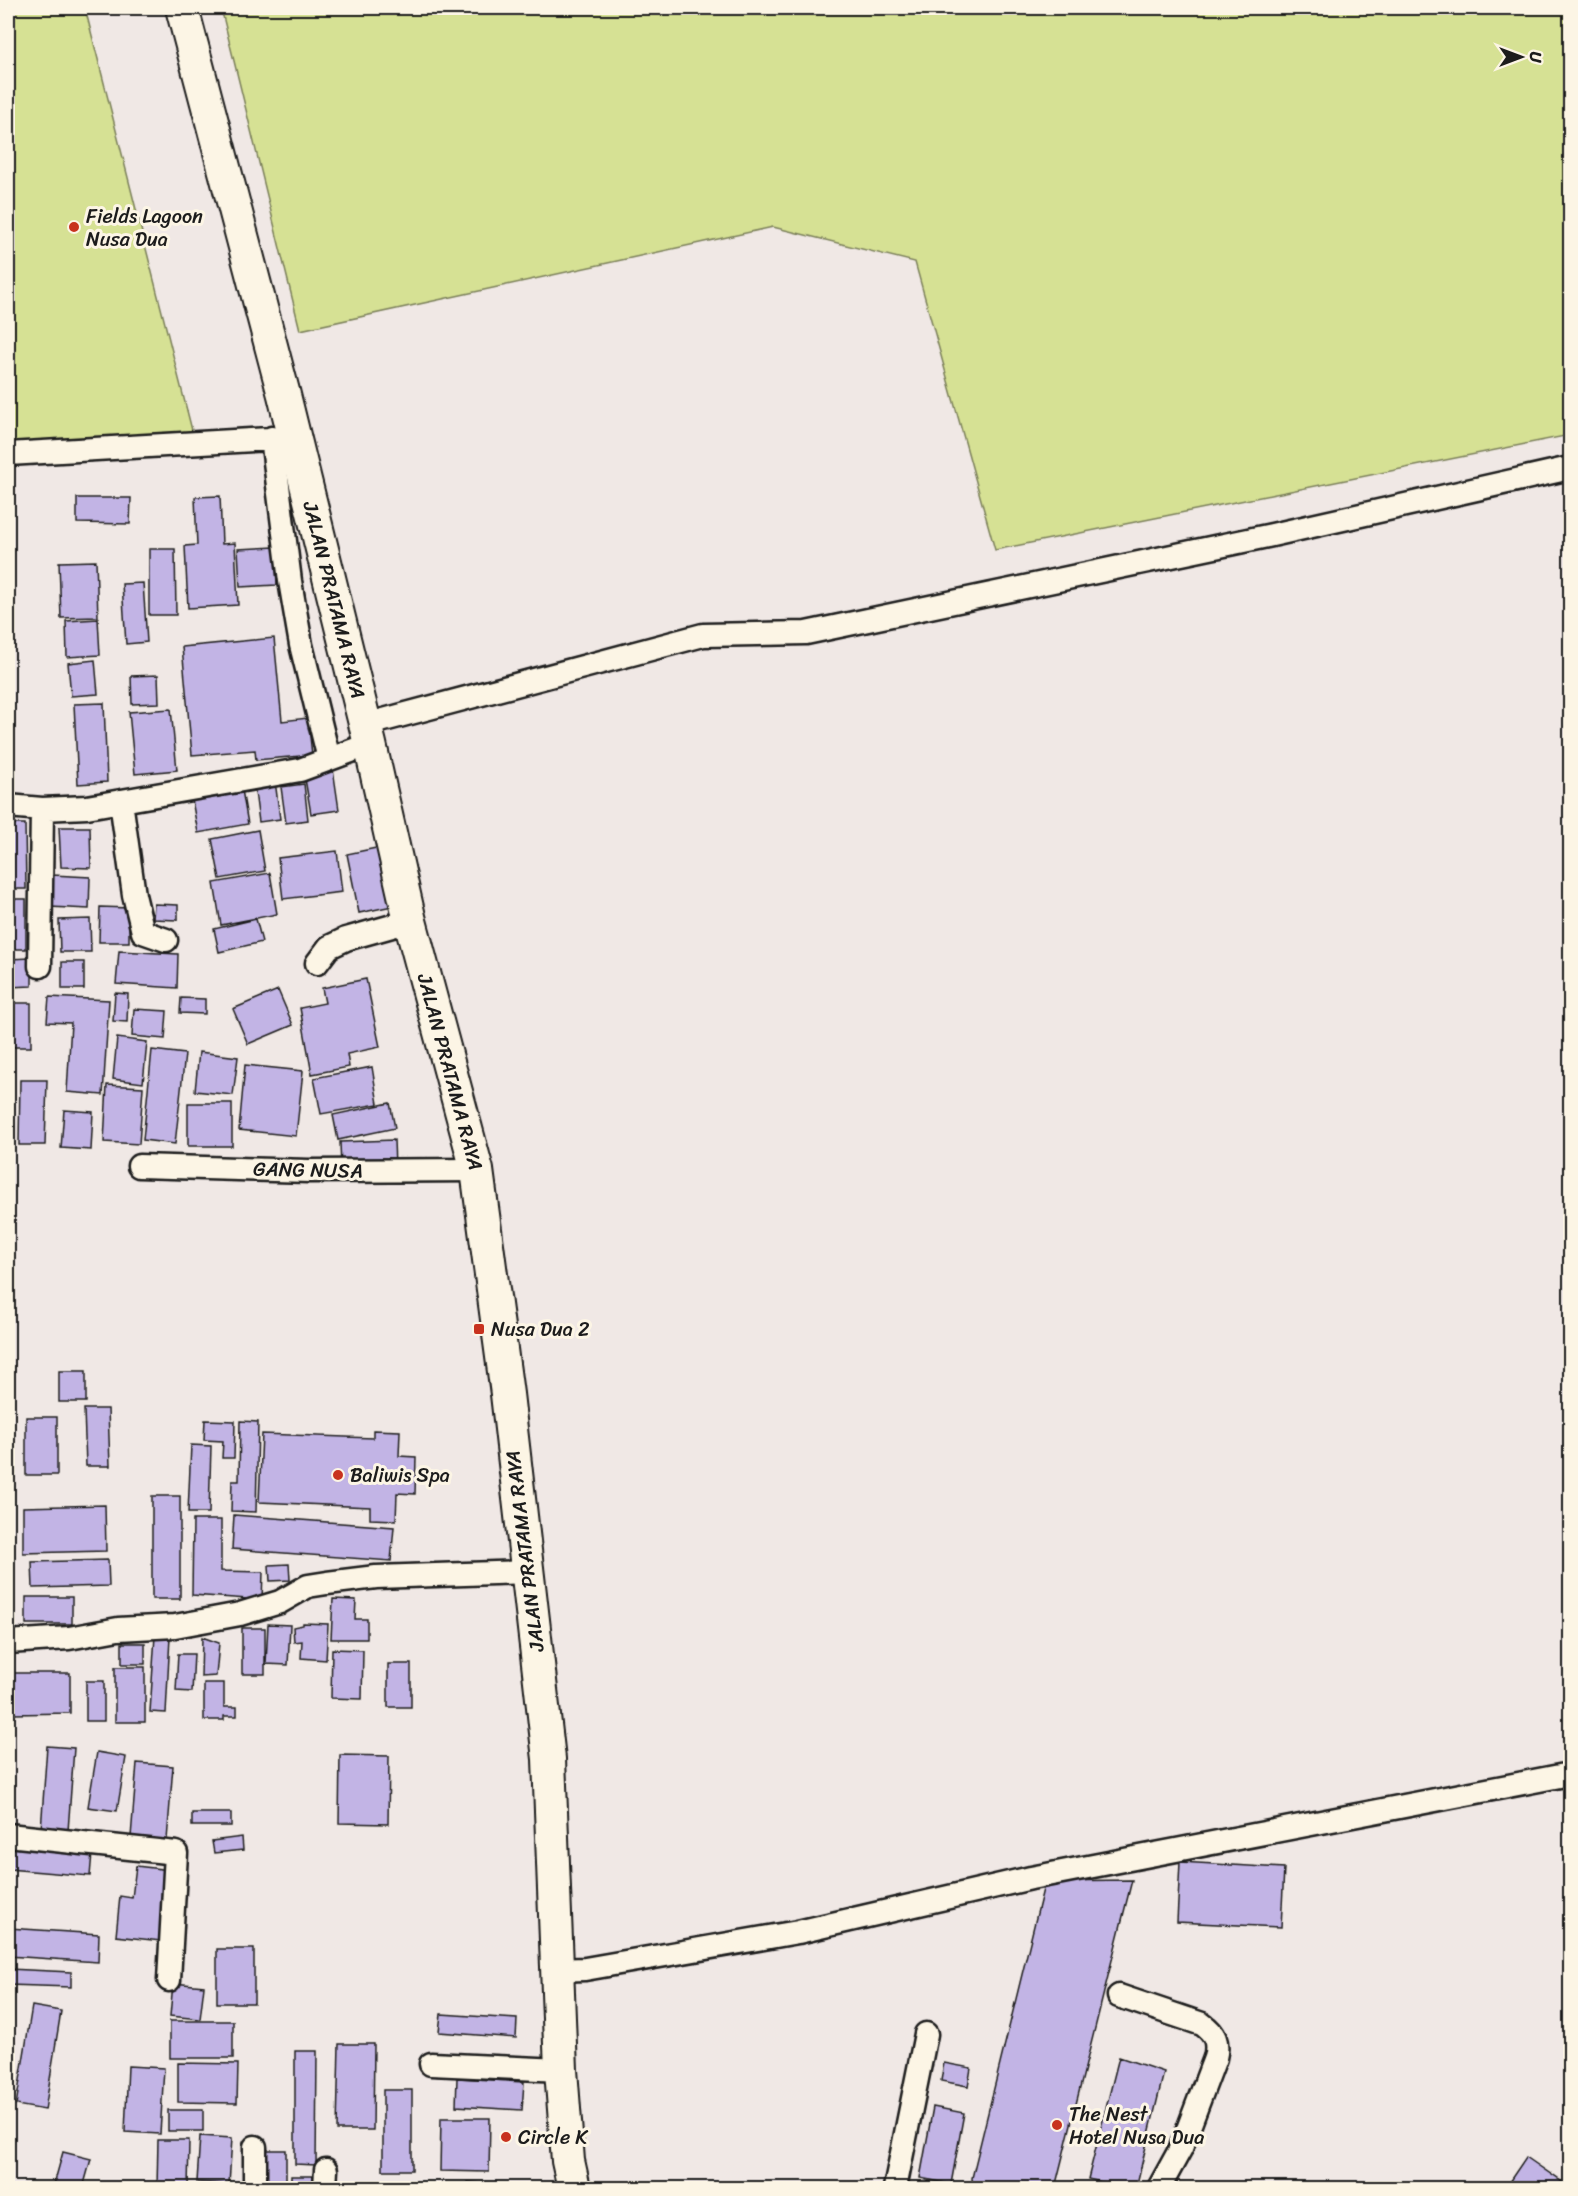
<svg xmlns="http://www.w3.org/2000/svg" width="1578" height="2196" font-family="Sriracha,sans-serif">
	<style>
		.green { fill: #d6e194; stroke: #797e58; stroke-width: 1.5 }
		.building { fill: #c2b4e5; stroke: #1c1c1c; stroke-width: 1.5 }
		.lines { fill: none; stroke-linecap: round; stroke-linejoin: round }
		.minor-casing { stroke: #1c1c1c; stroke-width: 27 }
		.secondary-casing { stroke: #1c1c1c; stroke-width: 36 }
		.minor { stroke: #fcf5e5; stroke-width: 22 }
		.secondary { stroke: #fcf5e5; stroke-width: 32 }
		.poi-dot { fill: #c8321e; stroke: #fcf5e5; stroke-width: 2 }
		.labels { text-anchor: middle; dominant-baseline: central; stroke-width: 6; stroke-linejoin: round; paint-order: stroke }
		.poi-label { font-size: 20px; fill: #1c1c1c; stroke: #fcf5e5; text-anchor: start }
		.street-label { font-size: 20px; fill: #1c1c1c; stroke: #fcf5e5 }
	</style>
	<rect width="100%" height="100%" fill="#f0e8e5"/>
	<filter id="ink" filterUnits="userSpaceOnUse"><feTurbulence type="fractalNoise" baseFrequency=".0167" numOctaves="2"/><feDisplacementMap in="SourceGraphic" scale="12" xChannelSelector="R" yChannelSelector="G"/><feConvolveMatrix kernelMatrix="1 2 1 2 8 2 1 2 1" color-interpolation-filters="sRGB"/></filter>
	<g filter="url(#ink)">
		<path class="green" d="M8 8H85L196 446 8 451Z
			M221 8H1570V435L995 550 915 262 773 227 300 330Z"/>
		<path class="building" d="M220 496 222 544 235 543 238 605 188 608 185 546 197 545 195 497Z
			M77 498H131L130 524 77 523Z
			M275 547 277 585 240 587 238 549Z
			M149 549H175L176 615H149Z
			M96 561 98 617 61 618 59 562Z
			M143 583 147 642 126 644 122 584Z
			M98 619 100 655 67 657 66 621Z
			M274 638 282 721 308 718 312 755 256 760 255 750 192 755 182 647Z
			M95 660 98 694 71 696 68 663Z
			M158 675 159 703 132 704 131 676Z
			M104 703 107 782 78 784 74 704Z
			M171 709 177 770 135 774 129 712Z
			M333 769 339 810 311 814 304 773Z
			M275 781 280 819 259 822 254 784Z
			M304 784 308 820 286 823 281 787Z
			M242 790 248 824 198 833 192 800Z
			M8 824H25L26 889H8Z
			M59 827H90L91 868 61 867Z
			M258 830 265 871 220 879 212 839Z
			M386 846 397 905 359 913 347 854Z
			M337 851 342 892 283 899 278 858Z
			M270 873 277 914 221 925 214 883Z
			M52 875 90 877 89 909 50 907Z
			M8 899H26V949H8Z
			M154 904 178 905V920L153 919Z
			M100 907 129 908V942H99Z
			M90 919 91 952H60L59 920Z
			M256 919 262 942 219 952 214 929Z
			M119 951 178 954 177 988 116 984Z
			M32 958V986L8 987V959Z
			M62 962H84V989H62Z
			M366 979 380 1047 347 1054 349 1067 312 1074 300 1008 325 1003 322 988Z
			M278 990 293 1025 248 1044 233 1009Z
			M115 993 128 994 127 1022 113 1021Z
			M49 997 109 1000 103 1095 67 1092 71 1023 47 1022Z
			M181 998 205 999V1014L180 1013Z
			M8 1003H31V1047H8Z
			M134 1009 167 1011 165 1039 132 1036Z
			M117 1038 147 1042 143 1083 113 1079Z
			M152 1050 185 1054 175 1144 143 1140Z
			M199 1052 238 1057 233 1095 195 1091Z
			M245 1065 303 1071 296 1136 239 1130Z
			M372 1067 378 1104 321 1114 314 1078Z
			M20 1080H47L45 1145H19Z
			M107 1085 143 1087 139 1144 104 1142Z
			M188 1103H232V1146H188Z
			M390 1103 395 1128 338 1140 333 1115Z
			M64 1110 93 1112 91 1150 61 1148Z
			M394 1140 395 1167 341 1168 340 1142Z
			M59 1371H86V1402H59Z
			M84 1409H108L110 1466H86Z
			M26 1417H57V1475H26Z
			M205 1420 235 1421 234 1458H222L223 1441 204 1440Z
			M240 1421 258 1422 256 1512 231 1511 232 1481H239Z
			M373 1430 400 1431 399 1456 416 1457 415 1494 397 1493 396 1520 370 1519V1507L259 1502 262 1434 373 1438Z
			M191 1445 211 1446 209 1513H188Z
			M152 1496H180V1599H152Z
			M105 1505 106 1551 23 1553V1507Z
			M234 1515 394 1527 391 1561 232 1549Z
			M193 1520H221V1571L263 1572 262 1600 192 1595Z
			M108 1560 109 1586 33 1588 32 1562Z
			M289 1564 290 1580 270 1581 269 1565Z
			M26 1597H72V1624H26Z
			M333 1599 356 1600 355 1619H367V1639H331Z
			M303 1623 328 1624 326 1660 301 1658 302 1641 294 1642 293 1627 303 1625Z
			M268 1624 290 1625 288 1665 266 1664Z
			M242 1628H265V1674H242Z
			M155 1636 170 1637 166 1713 150 1712Z
			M202 1637 219 1643 216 1676 201 1677Z
			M122 1643H145V1664H122Z
			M332 1649 363 1650 362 1699 331 1698Z
			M178 1654H194L192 1692 176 1691Z
			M388 1664H411V1707H388Z
			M115 1667H145V1722H115Z
			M12 1673H70V1713L13 1714Z
			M86 1681H104V1721H86Z
			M204 1683H224V1707H237V1716H224V1720H204Z
			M47 1746 74 1748 68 1831 41 1830Z
			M97 1752 126 1757 117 1811 88 1807Z
			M340 1755 389 1756 388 1824 339 1823Z
			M137 1763 173 1766 167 1840 131 1837Z
			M192 1813H231V1826H192Z
			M242 1837 243 1850 214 1853 212 1841Z
			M8 1846 92 1853 90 1876 8 1869Z
			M1180 1862 1284 1868 1281 1927 1177 1922Z
			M136 1866 170 1870 161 1941 116 1936 120 1896 132 1898Z
			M1132 1880 1055 2188H973L972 2178 1045 1881Z
			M8 1928 99 1934 98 1962 8 1956Z
			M217 1949H254V2003H217Z
			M8 1969 71 1972V1987L8 1985Z
			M173 1983 204 1986 200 2019 170 2016Z
			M32 2006 61 2011 45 2110 16 2105Z
			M441 2014 517 2019 516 2038 439 2032Z
			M170 2021H233V2058H170Z
			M8 2039 14 2040 8 2081Z
			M339 2044H374L373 2130H337Z
			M295 2051H317L316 2165 295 2164Z
			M1119 2057 1164 2072 1136 2188H1128L1088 2179Z
			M178 2063 238 2064 237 2103 178 2102Z
			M944 2063 971 2068 968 2086 941 2081Z
			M128 2066 164 2068 160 2134 125 2132Z
			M457 2078 524 2082 522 2110 456 2106Z
			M383 2090H412V2170H383Z
			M933 2107 964 2113 951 2184 920 2178Z
			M168 2110H203V2131H168Z
			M441 2118H490L489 2172 440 2171Z
			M200 2136 232 2138 229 2184 197 2182Z
			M158 2140H189L188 2188H157Z
			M259 2150H286V2188H259Z
			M63 2152 91 2159 83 2188H53Z
			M1526 2157 1565 2184 1562 2188H1505Z
			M291 2176H313V2188H291Z
			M468 2182 499 2184V2188H468Z"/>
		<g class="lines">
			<defs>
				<path id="minor" d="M272 438 290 581 301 645 329 759
					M8 454 287 438
					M365 725 703 635 806 633 1272 535 1570 468
					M121 801 134 895 143 932 166 940
					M8 806 42 809 87 807 300 770 370 744
					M317 963 329 947 346 939 410 921
					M40 966 42 809
					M139 1166 309 1171 477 1170
					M8 1642 69 1638 118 1629 175 1626 240 1614 280 1602 308 1586 327 1583 376 1577 528 1572
					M8 1835 176 1853 169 1980
					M556 1970 585 1969 798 1932 1031 1878 1570 1774
					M1119 1996 1202 2024C1215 2033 1219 2042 1215 2058L1181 2148 1159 2188
					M431 2064 561 2070
					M255 2188V2147
					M325 2188 326 2170
					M895 2188 926 2034"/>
				<path id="secondary" d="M182 8 284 395 370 744 410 921 477 1170 507 1394 549 1759 561 2070 568 2161 574 2188"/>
			</defs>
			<use href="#minor" class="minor-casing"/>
			<use href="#secondary" class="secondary-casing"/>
			<use href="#minor" class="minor"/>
			<use href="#secondary" class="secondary"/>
		</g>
	</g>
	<g class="poi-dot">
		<circle cx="74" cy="227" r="6"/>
		<rect x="473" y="1323" width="12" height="12" rx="3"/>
		<circle cx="338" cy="1475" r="6"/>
		<circle cx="1057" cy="2125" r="6"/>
		<circle cx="506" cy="2137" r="6"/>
	</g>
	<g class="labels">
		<g class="poi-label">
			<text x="86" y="216">Fields Lagoon<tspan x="86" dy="23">Nusa Dua</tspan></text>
			<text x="491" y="1329">Nusa Dua 2</text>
			<text x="350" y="1475">Baliwis Spa</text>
			<text x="1069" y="2114">The Nest<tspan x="1069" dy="23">Hotel Nusa Dua</tspan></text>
			<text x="518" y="2137">Circle K</text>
		</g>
		<g class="street-label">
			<text transform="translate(334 600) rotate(76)">JALAN PRATAMA RAYA</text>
			<text transform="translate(450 1072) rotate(75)">JALAN PRATAMA RAYA</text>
			<text transform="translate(308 1170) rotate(1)">GANG NUSA</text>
			<text transform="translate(525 1551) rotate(-97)">JALAN PRATAMA RAYA</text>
		</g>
	</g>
	<rect width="1578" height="2196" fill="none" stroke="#fcf5e5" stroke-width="30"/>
	<rect x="15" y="15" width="1548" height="2166" fill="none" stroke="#1c1c1c" stroke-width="2" filter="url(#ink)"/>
	<g transform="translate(1521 57) rotate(90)" stroke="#fcf5e5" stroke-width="4.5" paint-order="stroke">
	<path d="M0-4.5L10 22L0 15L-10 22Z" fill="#1c1c1c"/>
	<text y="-9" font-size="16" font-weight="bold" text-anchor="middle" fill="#1c1c1c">U</text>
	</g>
</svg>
